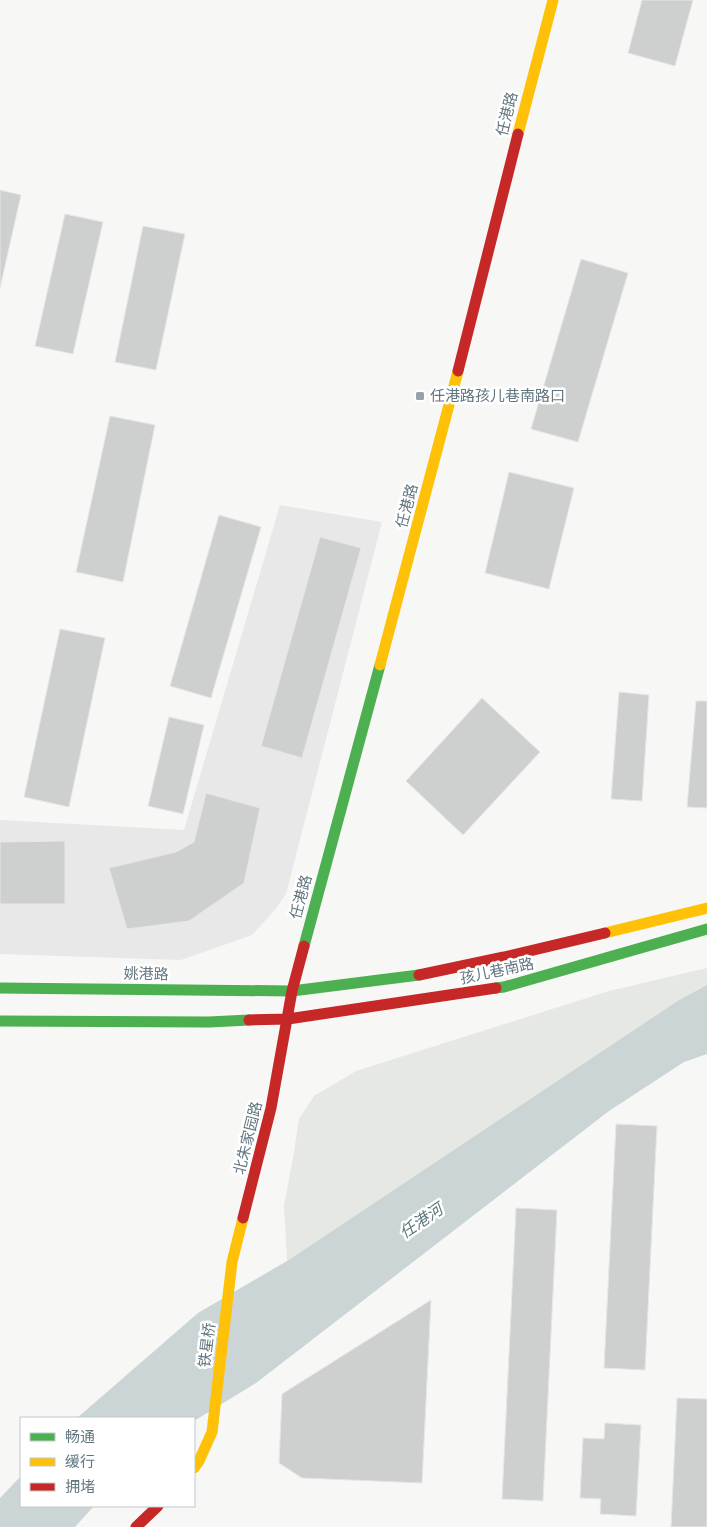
<svg xmlns="http://www.w3.org/2000/svg" width="707" height="1527" font-family="'Fira Sans Condensed','Noto Sans SC',sans-serif">
	<style>
		.built { fill: #e7e8e7 }
		.green { fill: #e6e9e3 }
		.water { fill: #cbd5d6 }
		.building { fill: #ced0d0; stroke: #e6e6e6 }
		.lines { fill: none; stroke-linecap: round; stroke-linejoin: round }
		.fast { stroke: #4caf50; stroke-width: 11 }
		.slow { stroke: #ffc107; stroke-width: 11 }
		.jam { stroke: #c62828; stroke-width: 11 }
		.poi-dot { fill: #96a3a9; stroke: #fff; stroke-width: 2 }
		.labels { text-anchor: middle; dominant-baseline: central; stroke-width: 5; stroke-linejoin: round; paint-order: stroke }
		.street-label { font-size: 15px; fill: #627680; stroke: #fff }
		.poi-label { font-size: 15px; fill: #627680; stroke: #fff; text-anchor: start }
		.water-label { font-size: 16px; font-style: italic; fill: #5d767b; stroke: #fff }
	</style>
	<rect width="100%" height="100%" fill="#f7f7f6"/>
	<path class="built" d="M280 505 382 522 286 894 275 910 252 935 181 960 0 954V820L184 830Z"/>
	<path class="green" d="M707 968V985L679 1000 287 1261 284 1205 293 1158 299 1119 314 1096 356 1071 609 991Z"/>
	<path class="water" d="M707 985V1054L684 1062 609 1111 256 1383 194 1421V1418H77L198 1313 287 1261 679 1000Z
		M21 1476V1506H94L75 1527H0V1498Z"/>
	<path class="building" d="M642 0H693L675 66 628 53Z
		M0 190 21 195 0 288Z
		M65 214 103 222 73 354 35 346Z
		M143 226 185 234 156 370 115 362Z
		M581 259 628 273 578 442 531 429Z
		M110 416 155 425 123 582 76 572Z
		M509 472 574 488 549 589 485 573Z
		M219 515 261 527 211 698 170 686Z
		M320 537 361 548 302 758 261 746Z
		M60 629 105 638 69 807 24 797Z
		M619 692 649 695 642 801 611 799Z
		M482 698 540 752 463 835 406 781Z
		M696 701H707V808L687 807Z
		M169 717 204 725 183 814 148 806Z
		M206 793 260 808 244 883 189 921 127 929 109 868 176 852 194 842Z
		M65 841V904H0V842Z
		M616 1124 657 1126 645 1370 604 1368Z
		M516 1208 557 1210 543 1501 502 1499Z
		M431 1300 422 1483 302 1478 279 1463 282 1394Z
		M677 1398 707 1399V1527H671Z
		M605 1423 641 1425 636 1516 600 1514 601 1499 580 1498 583 1438 604 1439Z"/>
	<g class="lines">
		<path class="fast" d="M304 946 380 665
			M0 988 292 991 419 975
			M496 988 504 987 707 929
			M0 1021 209 1022 249 1020"/>
		<path class="slow" d="M518 134 553 0
			M380 665 458 371
			M605 933 707 908
			M194 1468 199 1461 212 1432 232 1262 243 1218"/>
		<path class="jam" d="M458 371 518 134
			M419 975 504 957 605 933
			M249 1020 288 1019 496 988
			M243 1218 271 1108 292 991 304 946
			M136 1527 158 1506"/>
	</g>
	<rect class="poi-dot" x="415" y="391" width="10" height="10" rx="2.5"/>
	<g class="labels">
		<g class="street-label">
			<text transform="translate(507 114) rotate(-76)">任港路</text>
			<text transform="translate(407 506) rotate(-75)">任港路</text>
			<text transform="translate(301 897) rotate(-75)">任港路</text>
			<text transform="translate(497 971) rotate(-12)">孩儿巷南路</text>
			<text transform="translate(146 974) rotate(1)">姚港路</text>
			<text transform="translate(248 1138) rotate(-76)">北朱家园路</text>
			<text transform="translate(207 1345) rotate(-83)">铁星桥</text>
		</g>
		<g class="poi-label">
			<text x="430" y="396">任港路孩儿巷南路口</text>
		</g>
		<g class="water-label">
			<text transform="translate(421 1221) rotate(-34)">任港河</text>
		</g>
	</g>
	<rect x="20" y="1417" width="175" height="90" fill="#ffffff" stroke="#c0c8cc"/>
	<rect x="30" y="1433" width="25" height="8" fill="#4caf50" stroke="#c0c8cc"/>
	<text x="65" y="1442" font-size="15" fill="#627680">畅通</text>
	<rect x="30" y="1458" width="25" height="8" fill="#ffc107" stroke="#c0c8cc"/>
	<text x="65" y="1467" font-size="15" fill="#627680">缓行</text>
	<rect x="30" y="1483" width="25" height="8" fill="#c62828" stroke="#c0c8cc"/>
	<text x="65" y="1492" font-size="15" fill="#627680">拥堵</text>
</svg>
